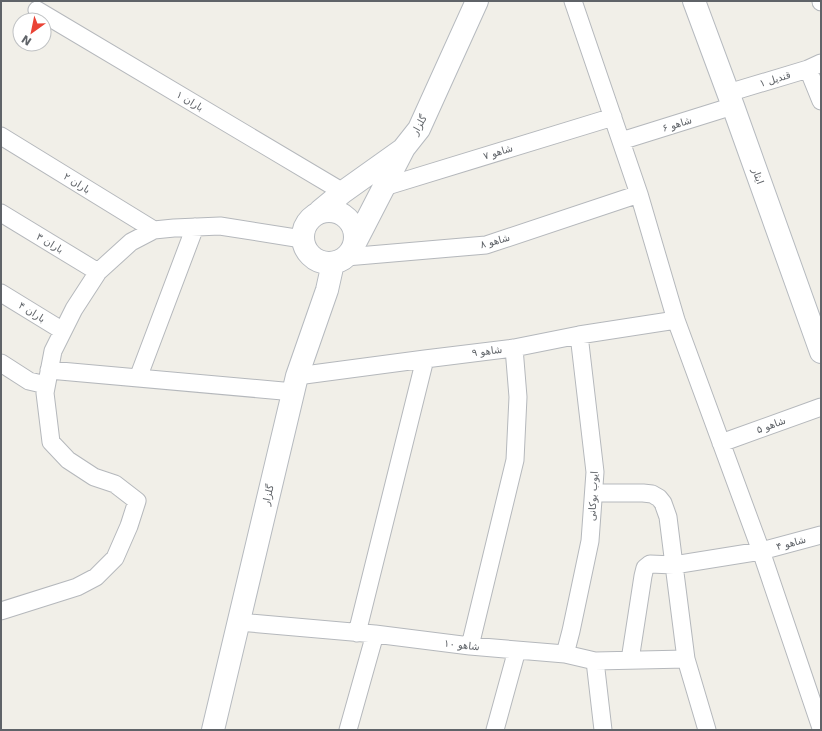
<svg xmlns="http://www.w3.org/2000/svg" width="822" height="731" font-family="'DejaVu Sans','Noto Sans Arabic',sans-serif">
	<style>
		.lines { fill: none; stroke-linecap: round; stroke-linejoin: round }
		.street-casing { stroke: #b5b8bc; stroke-width: 19 }
		.secondary-casing { stroke: #b6babf; stroke-width: 24 }
		.street { stroke: #fff; stroke-width: 17 }
		.secondary { stroke: #fff; stroke-width: 22 }
		.labels { text-anchor: middle; dominant-baseline: central; stroke-width: 3.5; stroke-linejoin: round; paint-order: stroke }
		.street-label { font-size: 10px; fill: #5f6368; stroke: #fff }
	</style>
	<rect width="100%" height="100%" fill="#f1efe8"/>
	<g class="lines">
		<defs>
			<path id="street" d="M573 1 639 194 676 320 761 551 821 728
				M821 1V2
				M37 10 343 192
				M808 69 821 101
				M728 93 808 69 821 63
				M1 136 154 230
				M621 141 733 106
				M384 187 613 117
				M1 213 98 272
				M346 257 486 245 639 194
				M1 293 63 331
				M1 363 29 381 46 385
				M49 370 294 392
				M297 376 425 359 514 348 579 335 676 320
				M138 378 195 227
				M721 443 821 407
				M594 493H643L652 494 659 498 663 503 668 517 674 565 650 564 645 568 643 576 630 660
				M1 611 77 587 96 577 115 558 129 526 137 501 115 484 94 477 68 460 51 442 45 393 53 351 74 309 98 272 131 242 154 230 174 228 220 226 302 239
				M238 622 375 634 470 646 565 654 595 661 686 659
				M357 633 425 359
				M470 646 515 460 518 397 514 348
				M565 654 571 631 590 541 595 472 579 335
				M595 661 603 730
				M348 730 375 634
				M495 730 517 650
				M707 730 686 659 674 565 761 551 821 535"/>
			<path id="secondary" d="M694 1 733 106 821 352
				M303 237a26 26 0 1 1 52 0a26 26 0 1 1-52 0Z
				M320 211 343 192 402 150
				M354 245 404 148 419 129 477 1
				M213 730 297 376 327 290 333 263"/>
		</defs>
		<use href="#street" class="street-casing"/>
		<use href="#secondary" class="secondary-casing"/>
		<use href="#street" class="street"/>
		<use href="#secondary" class="secondary"/>
	</g>
	<g class="labels">
		<g class="street-label">
			<text transform="translate(775 79) rotate(-17)">قندیل ۱</text>
			<text transform="translate(190 101) rotate(31)">باران ۱</text>
			<text transform="translate(677 124) rotate(-17)">شاهو ۶</text>
			<text transform="translate(419 125) rotate(-61)">گلزار</text>
			<text transform="translate(498 152) rotate(-17)">شاهو ۷</text>
			<text transform="translate(758 176) rotate(70)">ایثار</text>
			<text transform="translate(77 183) rotate(32)">باران ۲</text>
			<text transform="translate(495 241) rotate(-15)">شاهو ۸</text>
			<text transform="translate(50 243) rotate(31)">باران ۳</text>
			<text transform="translate(32 312) rotate(32)">باران ۴</text>
			<text transform="translate(487 351) rotate(-7)">شاهو ۹</text>
			<text transform="translate(771 425) rotate(-20)">شاهو ۵</text>
			<text transform="translate(268 495) rotate(-77)">گلزار</text>
			<text transform="translate(593 496) rotate(-87)">ایوب بوکانی</text>
			<text transform="translate(791 543) rotate(-15)">شاهو ۴</text>
			<text transform="translate(462 645) rotate(6)">شاهو ۱۰</text>
		</g>
	</g>
	<rect width="822" height="731" fill="none" stroke="#5f6368" stroke-width="4"/>
	<g transform="translate(32 32) rotate(213)"><circle r="19" fill="#ffffff" stroke="#bfc1c3"/>
	<path d="M0-3L7 15L0 10L-7 15Z" fill="#ea4335"/>
	<text y="-6" font-size="11" font-weight="bold" text-anchor="middle" fill="#5f6368">N</text>
	</g>
</svg>
